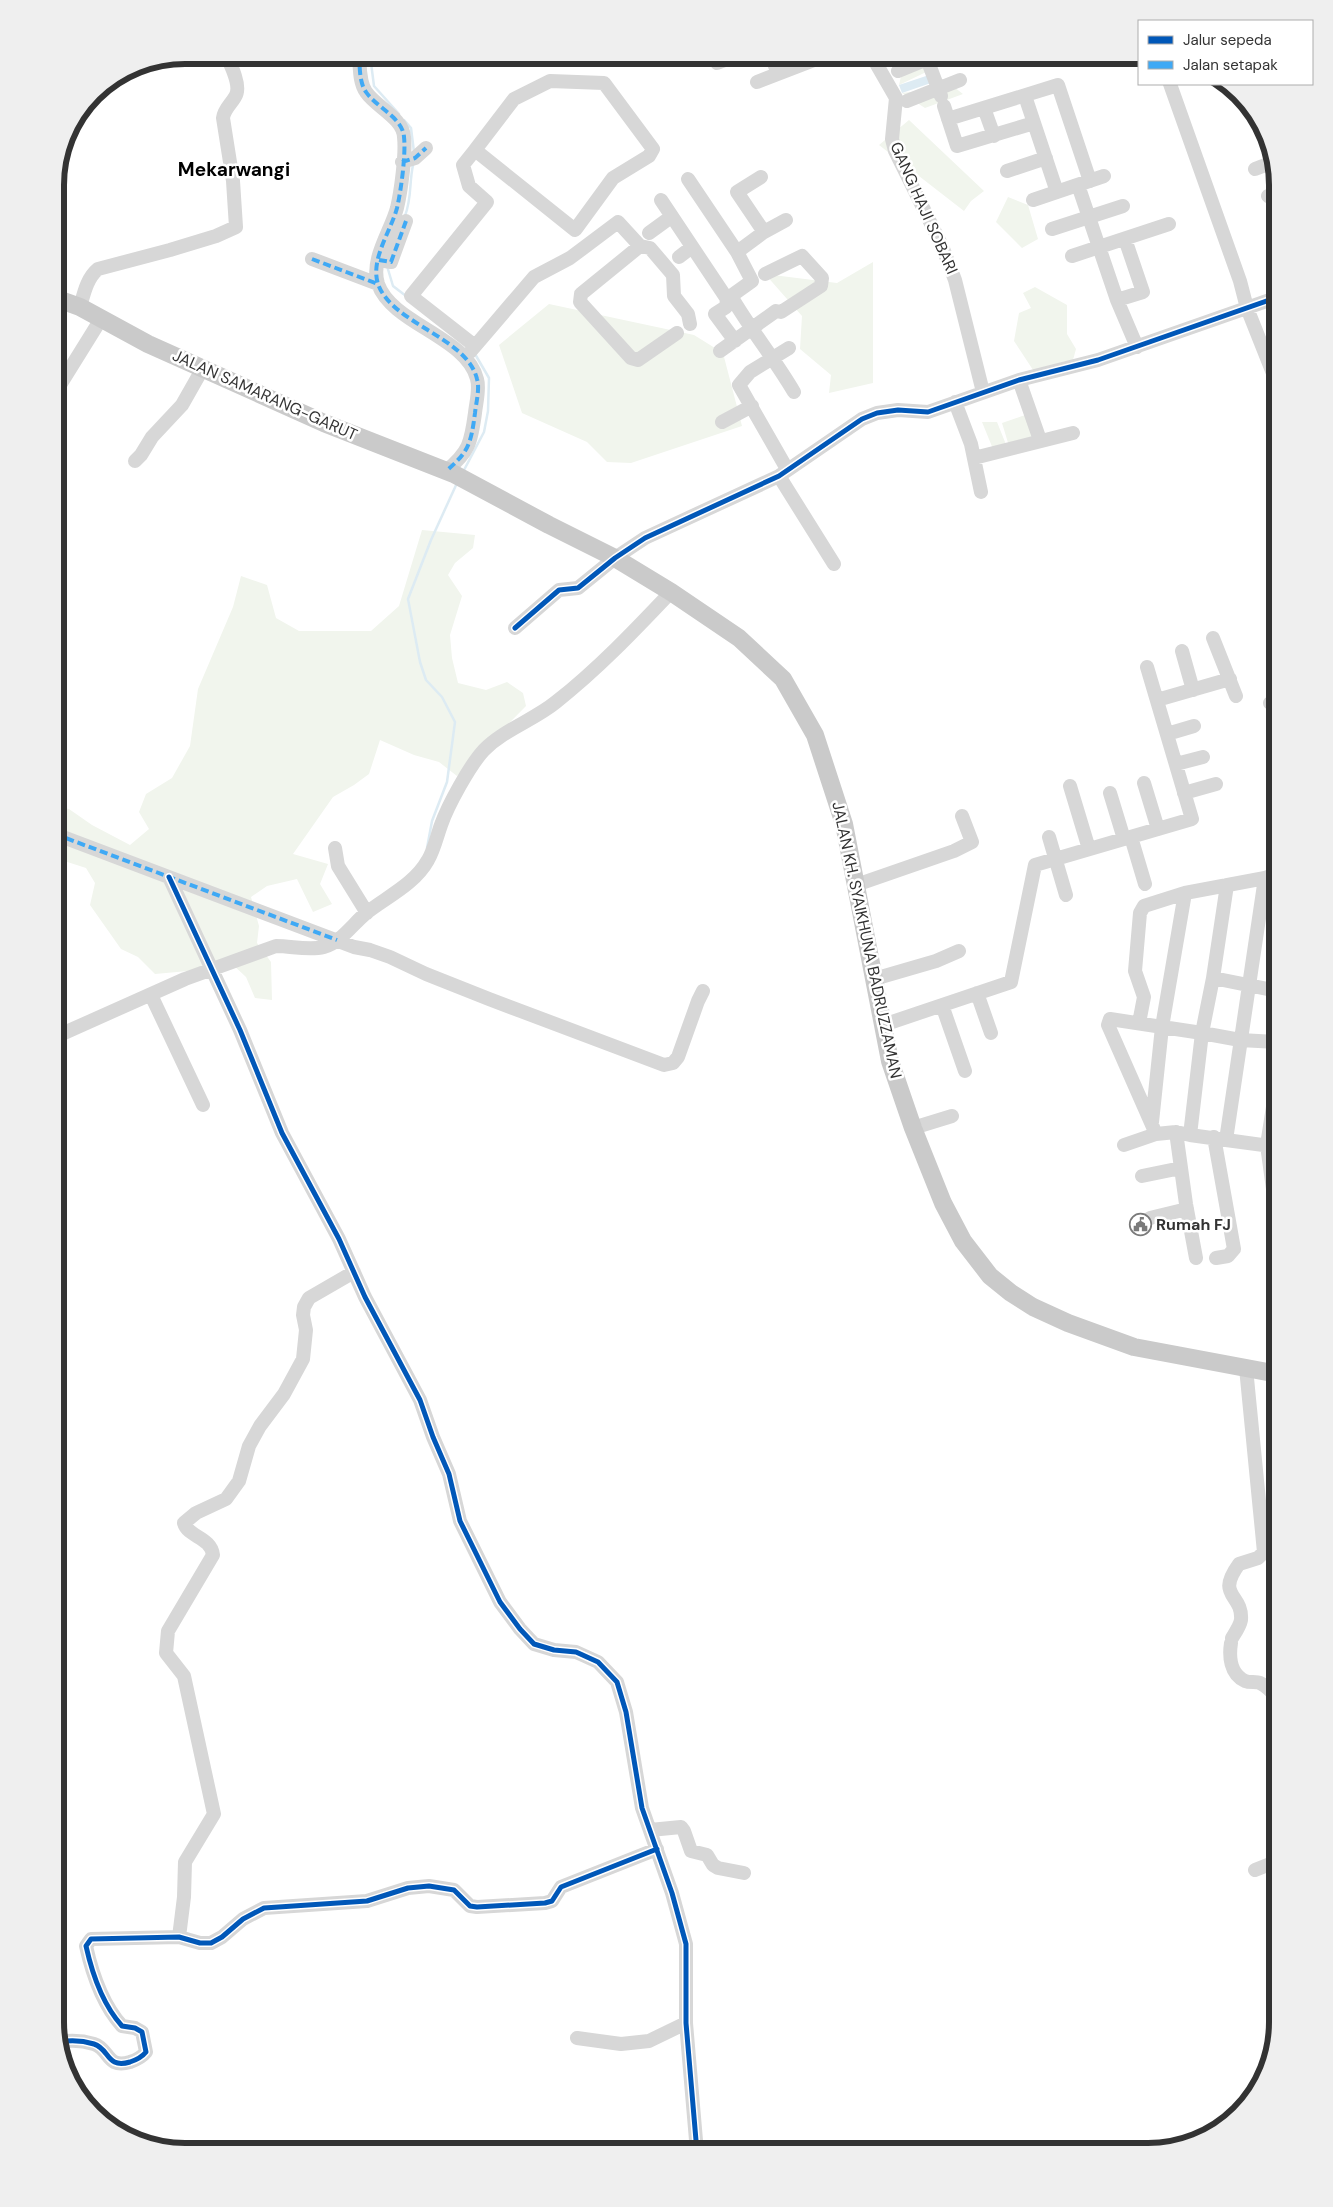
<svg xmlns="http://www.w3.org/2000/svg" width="1333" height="2207" font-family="'DM Sans',sans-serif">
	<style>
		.green { fill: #f1f5ed }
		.water { fill: #ddebf3 }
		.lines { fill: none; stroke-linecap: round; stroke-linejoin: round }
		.stream { stroke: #ddebf3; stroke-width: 2.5 }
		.minor { stroke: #d7d7d7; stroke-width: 14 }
		.major { stroke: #cacaca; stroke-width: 18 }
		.quiet { stroke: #3fa9f5; stroke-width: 4; stroke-dasharray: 8 4; stroke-linecap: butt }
		.cycleway-casing { stroke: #fff; stroke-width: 8 }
		.cycleway { stroke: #0057b8; stroke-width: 5 }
		.labels { text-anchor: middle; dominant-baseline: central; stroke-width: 5; stroke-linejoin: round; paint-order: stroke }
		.street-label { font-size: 16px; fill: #333; stroke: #fff }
		.poi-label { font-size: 16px; font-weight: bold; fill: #333; stroke: #fff; text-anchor: start }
		.quarter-label { font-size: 19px; font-weight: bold; fill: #000; stroke: #fff }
		.rim { fill: none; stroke: #333; stroke-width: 6 }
	</style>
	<rect width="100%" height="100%" fill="#fff"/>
	<path class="green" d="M906 55H941L943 64 899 85Z
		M954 87 963 94 925 108 902 93Z
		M909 120 984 191 971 201 964 211 879 145Z
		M1008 197 1028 205 1038 239 1022 248 996 222Z
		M873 262V383L829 393 831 375 800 349 802 316 765 274 837 283Z
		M1035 287 1067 305V334L1076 349 1073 360 1061 362 1050 369 1033 370 1014 341 1019 313 1031 308 1023 293Z
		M549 304 694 335 723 353 742 426 631 463 607 462 587 442 522 413 499 345Z
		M1025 415 1033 437 1009 446 1002 423Z
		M982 422H997L1007 447 993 449Z
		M422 530 475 535 473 548 455 563 448 575 462 596 450 635 452 658 458 683 486 690 507 682 523 693 526 706 457 776 439 762 414 755 380 740 369 774 354 785 333 797 293 854 328 864 320 884 332 904 313 912 297 879 267 886 251 897 259 926 257 943 271 962 272 1000 255 998 246 977 231 963 188 971 155 974 138 957 121 949 90 905 95 883 86 868 55 858V806L69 809 92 825 130 845 149 829 139 812 146 794 172 778 190 746 198 689 233 607 241 576 267 585 276 618 299 631H371L399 606Z"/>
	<path class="water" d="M929 75 931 83 902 93 899 85Z"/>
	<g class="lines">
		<path class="stream" d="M370 55 374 86 399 114
			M404 120 411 128 414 152
			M405 216C412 197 409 184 413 165
			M387 266 393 286 406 296
			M463 472 484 432 488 411 489 378 475 354
			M427 848 432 821 447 782 455 722 442 697 426 680 420 662 408 599 431 540 457 483"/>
		<path class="minor" d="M359 55C360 67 359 82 366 92 376 107 403 118 404 137 406 154 401 191 397 208 391 231 370 259 378 284 392 324 467 337 477 379 480 389 476 403 475 413 471 443 469 452 446 471
			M771 55 778 74
			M873 58 896 98 892 139 895 151 942 246 955 280 983 392
			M927 59 941 96
			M717 63 738 55
			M898 71 937 55
			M757 82 827 55
			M1170 84 1240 281 1247 308 1278 386
			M1025 96 1057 192
			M907 101 960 80
			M944 106 957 146 1034 123
			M984 108 994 136
			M948 119 1058 85 1090 181
			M402 162 415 158 426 148
			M1255 169 1273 162
			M1007 171 1046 158
			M761 177 737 192 764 232
			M688 179 737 252 752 281 731 296C750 329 774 358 794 392
			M1078 185 1117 300 1137 347
			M1268 196 1278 193
			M661 200 727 299
			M1033 200 1104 176
			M1277 225 1278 224
			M1052 229 1123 206
			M649 233 671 217
			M640 246 581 294 580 302 631 358 638 360 677 333
			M737 252 764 232 786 220
			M1072 256 1169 224
			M679 257 692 247
			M312 259 378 284
			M379 260 391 262 406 221
			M731 296 727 299 726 307 715 314 735 341
			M1117 300 1143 292 1125 239
			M80 307C84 293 87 278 98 269L170 250 216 236 236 227 233 181 223 118C224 109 231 104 235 97 242 87 231 65 226 55
			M475 346 411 296 487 202 469 186 463 165 475 150 575 230 613 178 649 156 653 149 604 83 550 81 514 99 475 150
			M720 351 776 311 781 312 821 286 822 278 802 256 765 274
			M470 352 534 277 570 258 618 222 640 246 650 248 673 275 674 296 688 314 690 324
			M1019 380 1040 440
			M55 393 101 319
			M955 402 971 444 981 492
			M722 422 752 406
			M974 458 1073 433
			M135 461 141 455 152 437 182 405 203 368
			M787 469 739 385 750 372 789 348
			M779 476 834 564
			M515 628 559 590 578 588 615 558 645 538 779 476 862 419 877 413 898 410 928 412 1019 380 1098 360 1278 297
			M1213 638 1236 696
			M1182 651 1193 690
			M1157 700 1230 679
			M1270 703 1278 699
			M1167 734 1194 726
			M1176 764 1203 757
			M1144 783 1158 829
			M1070 786 1089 849
			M1110 793 1124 839
			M1184 793 1216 784
			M55 834 354 947 370 950 390 957 426 974 489 999 664 1065 673 1063 678 1057 698 1001 703 991
			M1049 837 1066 895
			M1131 837 1145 884
			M335 848 338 866 367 913
			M169 877 240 1030 282 1133 339 1239 365 1297 420 1400 433 1437 449 1474 460 1521 500 1602 520 1629 534 1644 554 1650 576 1652 598 1662 617 1682 626 1712 642 1808 672 1893 686 1944V2023L697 2152
			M1265 878 1226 1140 1278 1147
			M856 885 954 851 972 842 962 816
			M1213 978 1227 885
			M874 979 936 961 959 951
			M977 993 991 1033
			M151 995 203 1105
			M942 1005 965 1071
			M1139 1023 1144 997 1135 971 1140 913 1144 906 1185 893 1265 878 1278 873
			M883 1025 1011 982 1035 865 1192 819 1147 667
			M55 1037 185 979 276 946C292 946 308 951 324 947 340 943 353 924 365 914 386 897 414 885 428 860 434 850 437 836 441 825 448 805 470 765 484 750 505 729 534 720 556 702 598 669 635 630 671 592
			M1278 1042 1240 1040 1202 1033 1213 978 1278 991
			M1152 1122 1162 1027 1185 893
			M913 1128 952 1116
			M1176 1132 1186 1204 1196 1258
			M1190 1135 1176 1132 1156 1134 1108 1025 1110 1019 1202 1033 1190 1135 1226 1140
			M1214 1137 1234 1249 1228 1256 1216 1258
			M1124 1145 1156 1134
			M1142 1176 1181 1168
			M1276 1211 1267 1145 1278 1075
			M1150 1218 1187 1209
			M1232 1638C1235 1633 1240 1626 1241 1620 1243 1593 1215 1597 1239 1564L1258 1558 1264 1552 1246 1368
			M1231 1643C1229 1656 1230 1674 1245 1681 1250 1683 1256 1681 1260 1683 1267 1686 1273 1693 1278 1699
			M1278 1743V1737
			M650 1830 681 1827 684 1831 691 1851 707 1855 713 1865 718 1868 744 1873
			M1255 1870 1278 1861
			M179 1937 184 1897 185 1862 214 1814 184 1676 166 1653 168 1631 213 1555C211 1537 188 1537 184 1523L196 1513 226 1499 239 1481 249 1446 260 1426 284 1394 303 1359 306 1330 303 1315 304 1307 309 1298 354 1272
			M577 2038 621 2044 649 2041 686 2023
			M59 2042C71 2040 84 2041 94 2044 110 2049 106 2069 130 2062 136 2060 142 2057 146 2052L142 2032 135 2028 122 2026C103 2005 92 1973 86 1946L91 1939 179 1937 200 1943H211L222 1937 243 1919 264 1908 367 1901 408 1888 429 1886 454 1890 470 1906 477 1907 545 1903 552 1901 561 1887 657 1849"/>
		<path class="major" d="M55 298 80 307 148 344 324 423 454 474 549 525 615 558 671 592 739 638 783 679 815 735 844 824 890 1061 913 1128 943 1203 963 1241 990 1276 1011 1293 1033 1307 1068 1323 1134 1347 1278 1374"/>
		<path class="quiet" d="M359 55C360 67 359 82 366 92 376 107 403 118 404 137 406 154 401 191 397 208 391 231 370 259 378 284 392 324 467 337 477 379 480 389 476 403 475 413 471 443 469 452 446 471
			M402 162 415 158 426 148
			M312 259 378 284
			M379 260 391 262 406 221
			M55 834 337 940"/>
		<defs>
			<path id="cycleway" d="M515 628 559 590 578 588 615 558 645 538 779 476 862 419 877 413 898 410 928 412 1019 380 1098 360 1278 297
				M169 877 240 1030 282 1133 339 1239 365 1297 420 1400 433 1437 449 1474 460 1521 500 1602 520 1629 534 1644 554 1650 576 1652 598 1662 617 1682 626 1712 642 1808 672 1893 686 1944V2023L697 2152
				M59 2042C71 2040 84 2041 94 2044 110 2049 106 2069 130 2062 136 2060 142 2057 146 2052L142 2032 135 2028 122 2026C103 2005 92 1973 86 1946L91 1939 179 1937 200 1943H211L222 1937 243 1919 264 1908 367 1901 408 1888 429 1886 454 1890 470 1906 477 1907 545 1903 552 1901 561 1887 657 1849"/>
		</defs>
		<use href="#cycleway" class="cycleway-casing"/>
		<use href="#cycleway" class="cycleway"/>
	</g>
	<defs>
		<symbol id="civic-ring" viewBox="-11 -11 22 22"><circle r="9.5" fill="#fff" stroke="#7a7a7a" stroke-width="1.5"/><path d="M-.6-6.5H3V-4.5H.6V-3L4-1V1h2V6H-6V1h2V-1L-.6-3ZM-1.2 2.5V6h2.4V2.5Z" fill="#7a7a7a"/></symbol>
	</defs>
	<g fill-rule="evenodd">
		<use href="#civic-ring" x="1128" y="1212" width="25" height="25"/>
	</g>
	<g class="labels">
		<g class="street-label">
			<text transform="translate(924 208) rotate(66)">GANG HAJI SOBARI</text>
			<text transform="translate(265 395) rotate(24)">JALAN SAMARANG-GARUT</text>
			<text transform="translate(867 940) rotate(78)">JALAN KH. SYAIKHUNA BADRUZZAMAN</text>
		</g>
		<g class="poi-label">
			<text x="1156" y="1224">Rumah FJ</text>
		</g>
		<g class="quarter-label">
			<text x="234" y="169">Mekarwangi</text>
		</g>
	</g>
	<path d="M0 0H1333V2207H0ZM185 64H1148A121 121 0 0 1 1269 185V2022A121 121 0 0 1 1148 2143H185A121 121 0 0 1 64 2022V185A121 121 0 0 1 185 64Z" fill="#efefef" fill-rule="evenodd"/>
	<path class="rim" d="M185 64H1148A121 121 0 0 1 1269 185V2022A121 121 0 0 1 1148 2143H185A121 121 0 0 1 64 2022V185A121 121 0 0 1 185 64Z"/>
	<rect x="1138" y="20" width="175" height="65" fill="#ffffff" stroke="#adadad"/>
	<rect x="1148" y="36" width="25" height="8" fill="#0057b8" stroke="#adadad"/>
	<text x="1183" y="45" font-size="15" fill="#333333">Jalur sepeda</text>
	<rect x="1148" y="61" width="25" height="8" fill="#3fa9f5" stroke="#adadad"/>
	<text x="1183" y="70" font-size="15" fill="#333333">Jalan setapak</text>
</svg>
